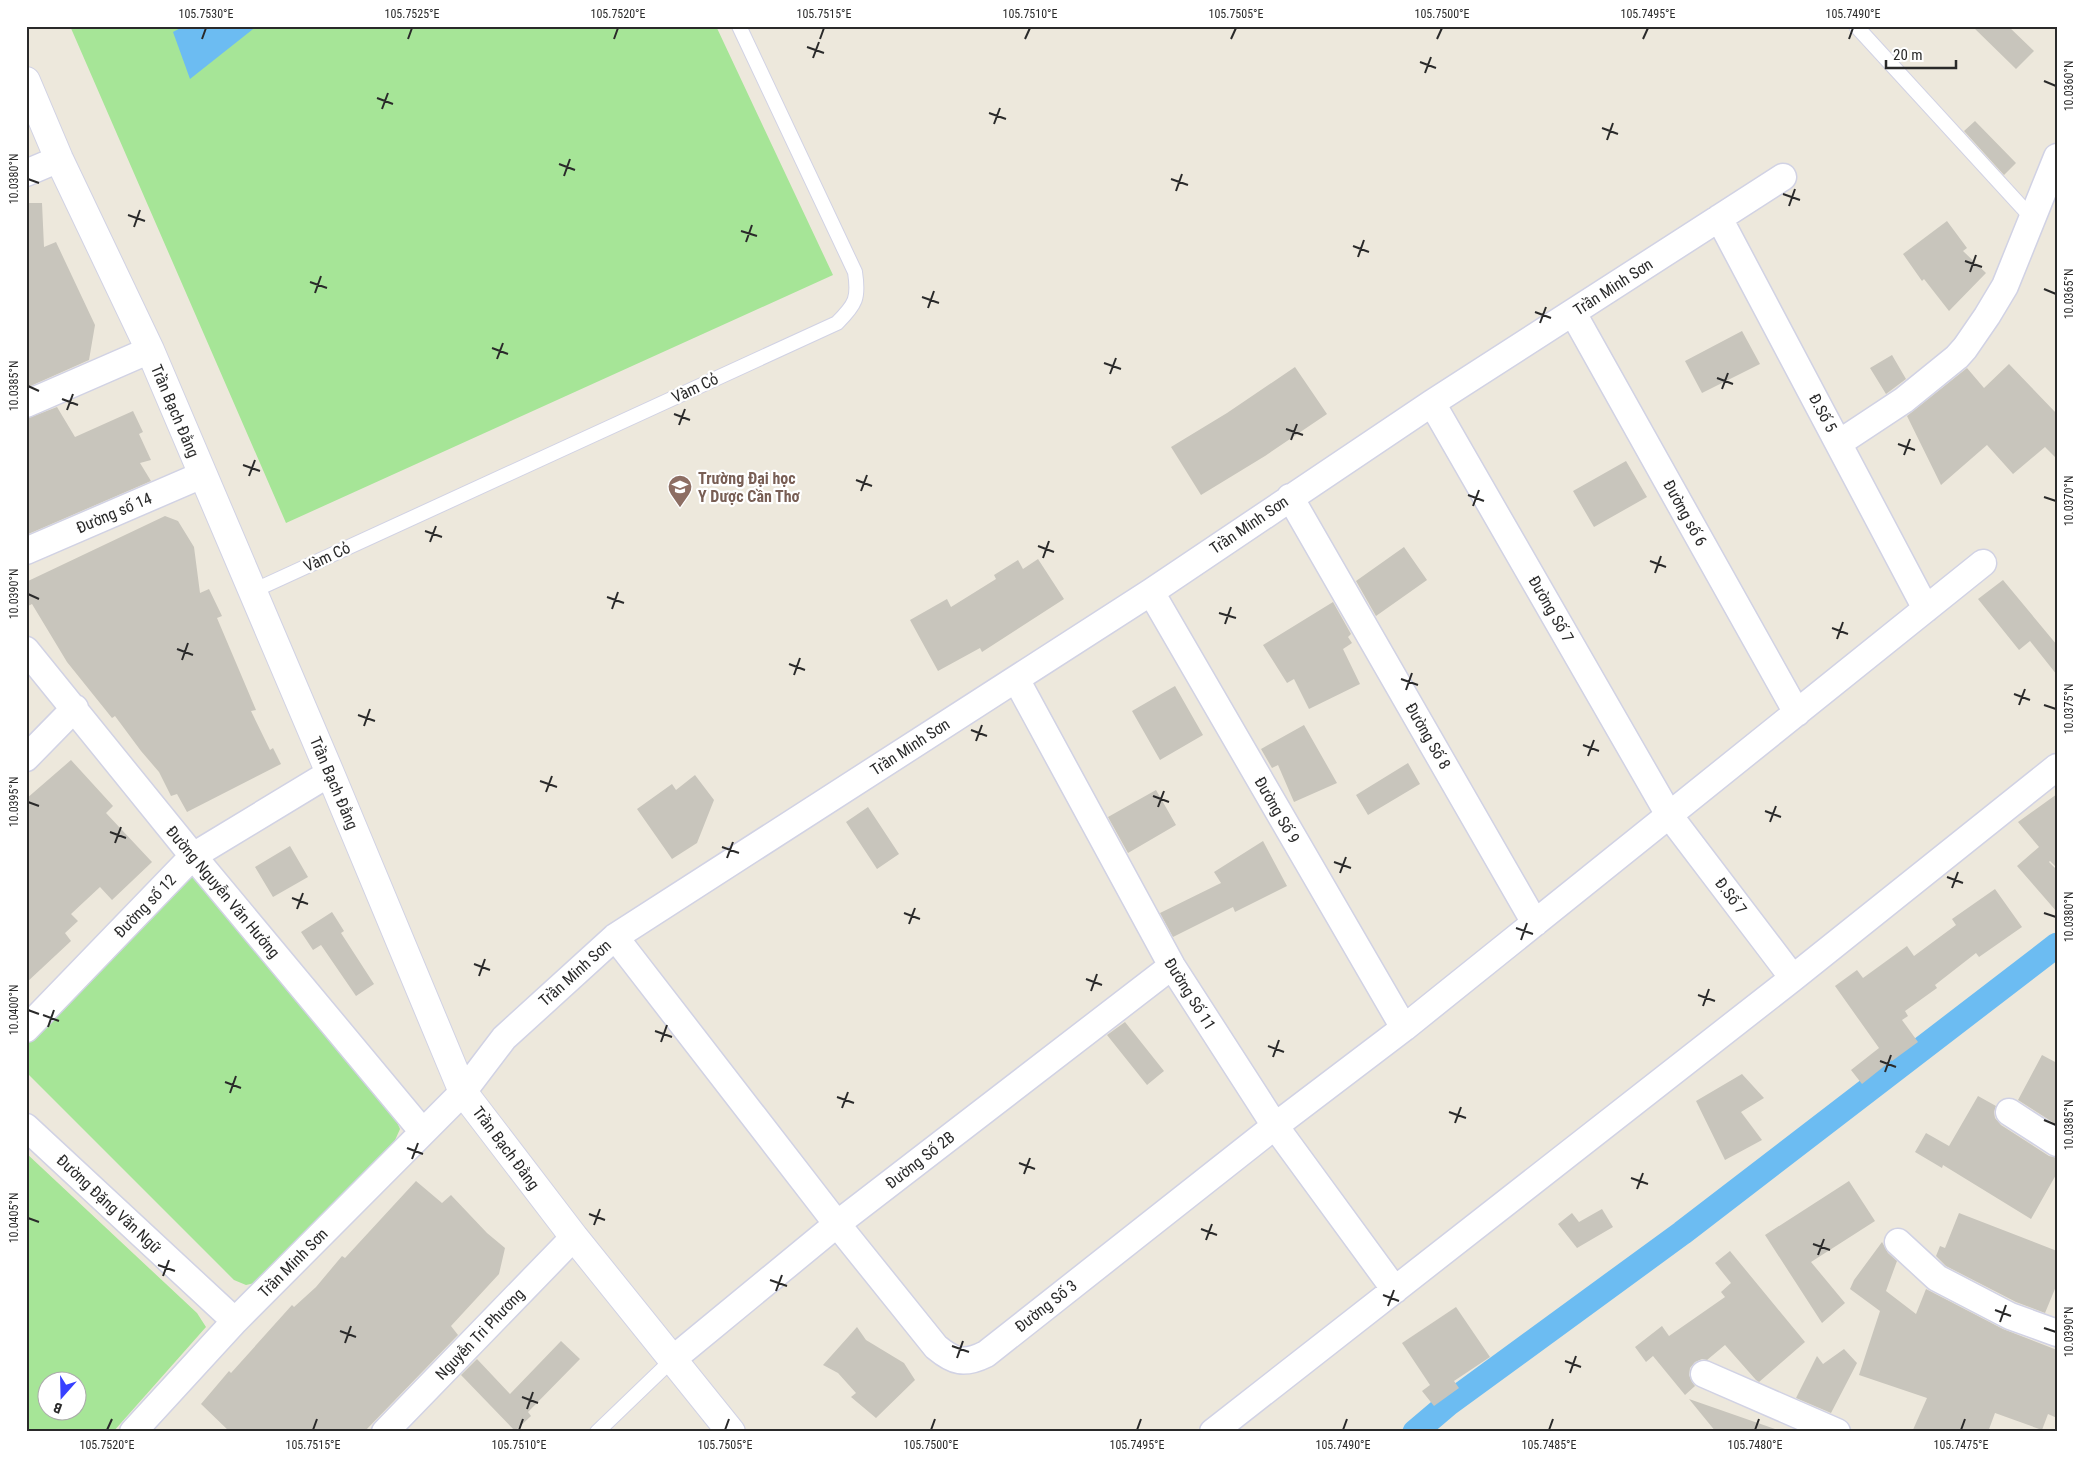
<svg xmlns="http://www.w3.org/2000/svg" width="2083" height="1458" font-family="'Roboto Condensed',sans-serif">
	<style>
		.green { fill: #a6e597; fill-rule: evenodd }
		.water { fill: #6cbcf2 }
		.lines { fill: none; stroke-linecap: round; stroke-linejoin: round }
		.canal { stroke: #6cbcf2; stroke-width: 25 }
		.building { fill: #c8c5bc }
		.lane-casing { stroke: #d1d2e4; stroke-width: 16 }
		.street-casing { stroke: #d1d2e4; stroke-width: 29 }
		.secondary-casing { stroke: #d1d2e4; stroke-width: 30 }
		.lane { stroke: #fff; stroke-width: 14 }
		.street { stroke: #fff; stroke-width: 26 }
		.secondary { stroke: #fff; stroke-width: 28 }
		.ticks { fill: none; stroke: #2a2a2a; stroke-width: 2 }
		.labels { text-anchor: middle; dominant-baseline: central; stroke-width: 4.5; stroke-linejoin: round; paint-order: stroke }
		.street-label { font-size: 16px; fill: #2a2a2a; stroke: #fff }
		.education-label { font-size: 16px; font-weight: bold; fill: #785e54; stroke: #fff; text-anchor: start }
		.neatline { fill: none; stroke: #2a2a2a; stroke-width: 2 }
		.ticks-label { font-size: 12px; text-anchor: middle; fill: #2a2a2a }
	</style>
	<rect width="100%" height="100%" fill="#ede8dc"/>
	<path class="green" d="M70 26H716L833 275 286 523Z
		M199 872 396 1120 400 1129 392 1147 259 1282 246 1285 234 1280 26 1072V1045L181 881Z
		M26 1153 197 1313 206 1327 113 1432H26ZM48 1380H78V1410H48Z"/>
	<path class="water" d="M184 26H257L190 79 173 32Z"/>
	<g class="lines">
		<path class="canal" d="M1415 1432 1448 1404 1682 1233 2057 945"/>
	</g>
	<path class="building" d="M1972 26H2008L2034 51 2016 69Z
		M1975 121 2016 163 2004 175 1964 131Z
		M26 203H42L44 247 56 242 95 325 89 360 26 388Z
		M1947 221 1967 248 1963 251 1986 273 1949 311 1924 279 1922 281 1903 254Z
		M1742 331 1760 364 1702 393 1685 361Z
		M1892 355 1906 379 1886 394 1870 368Z
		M2009 364 2057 414V459L2045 447 2013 474 1987 445 1941 485 1907 416 1967 368 1984 388Z
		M1295 367 1327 414 1265 456 1201 495 1171 447 1227 413Z
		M57 407 75 437 133 411 143 432 139 434 151 460 140 463 151 481 26 535V419Z
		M1626 461 1647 497 1594 527 1573 491Z
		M165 516 178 521 194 547 200 593 209 589 222 616 217 618 256 710 251 711 270 750 273 748 281 764 187 812 177 794 171 796 159 772 141 751 115 716 112 718 67 662 32 604 26 607V582Z
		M1404 547 1427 580 1376 616 1356 581Z
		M1038 559 1064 599 982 652 980 648 938 671 910 620 947 599 951 607 996 579 994 575 1018 560 1023 569Z
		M2003 580 2057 645V675L2030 641 2019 650 1978 599Z
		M1333 602 1351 634 1348 637 1352 643 1343 649 1360 684 1309 709 1294 679 1287 683 1263 645Z
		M1175 686 1203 735 1160 760 1132 711Z
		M1304 725 1337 783 1294 802 1278 765 1272 768 1261 749Z
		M71 760 113 806 106 813 152 862 112 900 100 887 71 914 78 921 65 933 71 941 26 983V799Z
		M1408 763 1420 784 1368 815 1356 795Z
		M695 775 714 800 697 843 672 859 637 809 672 784 676 790Z
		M1156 790 1176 825 1128 853 1108 817Z
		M2057 794V868L2050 861 2049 862 2057 870V912L2017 866 2039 847 2018 822Z
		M868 807 899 854 877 869 846 822Z
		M1263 841 1287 886 1235 912 1233 907 1173 937 1160 913 1221 883 1214 872Z
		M290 846 308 877 273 897 255 867Z
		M1995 889 2022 927 1979 957 1976 953 1935 985 1937 988 1905 1011 1908 1016 1902 1020 1918 1042 1892 1061V1060L1862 1084 1851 1070 1879 1048 1835 986 1857 970 1863 978 1907 946 1914 956 1956 925 1952 919Z
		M332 912 344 931 341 933 374 984 356 996 321 945 313 950 301 932Z
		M1125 1022 1164 1071 1147 1085 1107 1035Z
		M2042 1055 2057 1063V1125L2018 1100Z
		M1742 1074 1764 1098 1741 1112 1762 1140 1725 1160 1696 1101Z
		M1978 1096 1996 1106 1994 1112 1995 1118 2001 1125 2049 1156 2057 1158V1173L2031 1219 1943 1165 1942 1168 1915 1152 1926 1133 1949 1146Z
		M416 1181 442 1203 451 1195 487 1233 505 1248 499 1274 451 1326 458 1335 364 1432H230L201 1404 229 1371 231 1373 292 1305 294 1307 316 1287 342 1256 345 1258Z
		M1849 1181 1875 1221 1811 1262 1845 1303 1822 1323 1765 1235Z
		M1602 1209 1613 1227 1577 1248 1558 1224 1572 1213 1579 1222Z
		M1959 1213 2057 1251V1284L2045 1313 2016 1302 1946 1266 1936 1256 1940 1246 1945 1248Z
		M1882 1242 1888 1253 1897 1261 1886 1291 1916 1314 1926 1289 2003 1329 2057 1350V1418L2048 1414 2042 1430 1995 1413 1988 1432H1912L1927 1398 1859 1375 1880 1311 1850 1289 1854 1280Z
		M1730 1251 1805 1342 1759 1382 1756 1380 1725 1345 1707 1360 1702 1359 1695 1362 1690 1368 1689 1375 1692 1382 1695 1386 1685 1395 1653 1356 1646 1362 1635 1347 1662 1326 1669 1336 1725 1297 1721 1292 1731 1283 1715 1263Z
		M1456 1307 1490 1357 1454 1381 1459 1388 1434 1406 1422 1391 1430 1385 1402 1343Z
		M857 1327 866 1340 904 1363 915 1380 876 1418 851 1397 856 1393 838 1373 823 1365Z
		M561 1341 580 1359 528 1412 531 1416 515 1431 461 1375 477 1359 510 1394Z
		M1844 1349 1857 1363 1831 1413 1796 1398 1817 1356 1823 1364Z
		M1689 1399 1775 1429 1774 1432H1716Z"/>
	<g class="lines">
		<defs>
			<path id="lane" d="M1856 26 2031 217
				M253 591 837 323C856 304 859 298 855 272L739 26
				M597 1432 673 1359"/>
			<path id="street" d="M26 173 59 159
				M1719 218 1926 609
				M1573 313 1797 713
				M1432 403 1669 815 1793 978
				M26 404 150 350
				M1839 443 1904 400 1957 357 1965 348 1987 316 2005 286 2057 157
				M1290 497 1535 923
				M26 551 202 475
				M1151 592 1404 1028
				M26 650 193 856 423 1132
				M1016 679 1172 966 1275 1126 1395 1290
				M26 758 75 708
				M615 937 837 1224 936 1347C954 1362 964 1365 986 1354L1275 1126 1404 1028 1983 563
				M26 1029 193 856 330 773
				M2009 1112 2057 1143
				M26 1127 235 1321
				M1898 1242 1937 1278 2010 1316 2057 1333
				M673 1359 837 1224 1172 966
				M1704 1374 1837 1432
				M133 1432 235 1321 463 1092 504 1038 615 937 1151 592 1432 403 1783 177
				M385 1432 574 1237
				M1213 1432 1793 978 2057 767"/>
			<path id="secondary" d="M26 81 59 159 150 350 330 773 463 1092 574 1237 731 1432"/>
		</defs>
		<use href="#lane" class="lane-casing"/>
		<use href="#street" class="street-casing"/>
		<use href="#secondary" class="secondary-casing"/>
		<use href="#lane" class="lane"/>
		<use href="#street" class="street"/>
		<use href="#secondary" class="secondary"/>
	</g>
	<path class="ticks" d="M202 39 206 28M408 39 412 28M614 39 618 28M820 39 824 28M1025 39 1030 28M1231 39 1236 28M1437 39 1442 28M1643 39 1648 28M1849 39 1853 28M807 47 824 53M813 58 819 42M1420 62 1436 68M1425 73 1431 57M2044 81 2056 86M377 98 393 104M382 109 388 93M989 113 1006 119M994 124 1000 108M1602 128 1618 134M1607 140 1613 123M559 164 575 170M564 176 570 159M28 179 39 183M1171 179 1188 185M1176 191 1182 174M1783 194 1800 200M1789 206 1795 189M128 215 145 221M134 227 140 210M741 231 757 236M746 242 752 225M1353 246 1369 252M1358 257 1364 240M1965 261 1982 267M1970 272 1976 255M310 282 327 288M2044 289 2056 294M315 293 321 276M922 297 939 303M928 308 934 291M1535 312 1551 318M1540 323 1546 307M492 348 508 354M497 359 503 343M1104 363 1121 369M1110 374 1116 358M1717 378 1733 384M28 386 39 391M1722 389 1728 373M62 399 78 405M67 410 73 394M674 414 690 420M679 425 685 409M1286 429 1303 435M1291 440 1297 424M1898 444 1915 450M1904 455 1910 439M243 465 260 471M249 476 255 460M856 480 872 486M861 491 867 475M1468 495 1484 501M2044 497 2056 501M1473 506 1479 490M425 531 442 537M430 542 436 526M1038 546 1054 552M1043 558 1049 541M1650 561 1666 567M1655 573 1661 556M28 594 39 599M607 597 624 603M612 609 618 592M1219 613 1236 618M1225 624 1231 607M1832 628 1848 634M1837 639 1843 622M177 649 193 655M182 660 188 643M789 664 805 670M794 675 800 658M1401 679 1418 685M1406 690 1412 673M2014 694 2030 700M2019 705 2025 689M2044 705 2056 709M358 715 375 721M364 726 370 709M971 730 987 736M976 741 982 725M1583 745 1599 751M1588 756 1594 740M540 781 557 787M546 792 552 776M1153 796 1169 802M28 802 39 806M1158 807 1164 791M1765 811 1781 817M1770 822 1776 806M110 832 126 838M115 843 121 827M722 847 739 853M727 858 733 842M1334 862 1351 868M1340 873 1346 857M1947 877 1963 883M1952 888 1958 872M292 898 308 904M297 909 303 893M904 913 920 919M2044 913 2056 917M909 924 915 908M1516 928 1533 934M1521 940 1527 923M474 964 490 970M479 976 485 959M1086 979 1102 985M1091 991 1097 974M1698 995 1715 1001M1703 1006 1709 989M28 1010 39 1014M43 1015 59 1021M48 1027 54 1010M655 1031 672 1037M661 1042 667 1025M1268 1046 1284 1052M1273 1057 1279 1040M1880 1061 1896 1067M1885 1072 1891 1055M225 1082 241 1088M230 1093 236 1076M837 1097 854 1103M842 1108 848 1092M1449 1112 1466 1118M2044 1120 2056 1125M1455 1123 1461 1107M407 1148 423 1154M412 1159 418 1143M1019 1163 1035 1169M1024 1174 1030 1158M1631 1178 1648 1184M1637 1189 1643 1173M589 1214 605 1220M28 1218 39 1222M594 1225 600 1209M1201 1229 1217 1235M1206 1240 1212 1224M1813 1244 1830 1250M1818 1255 1824 1239M158 1265 175 1271M163 1276 169 1260M770 1280 787 1286M776 1291 782 1275M1383 1295 1399 1301M1388 1306 1394 1290M1995 1310 2011 1316M2000 1322 2006 1305M2044 1328 2056 1332M340 1331 356 1337M345 1343 351 1326M952 1346 969 1352M957 1358 963 1341M1565 1361 1581 1367M1570 1373 1576 1356M522 1397 538 1403M527 1409 533 1392M107 1430 112 1419M313 1430 317 1419M519 1430 523 1419M725 1430 729 1419M931 1430 935 1419M1137 1430 1141 1419M1343 1430 1347 1419M1549 1430 1553 1419M1755 1430 1759 1419M1961 1430 1965 1419"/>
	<defs>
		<symbol id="university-pin" viewBox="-11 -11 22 30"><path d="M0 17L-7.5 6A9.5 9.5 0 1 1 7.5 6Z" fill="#8d6e63" stroke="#fff"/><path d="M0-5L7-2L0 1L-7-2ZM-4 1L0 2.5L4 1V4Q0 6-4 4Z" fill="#fff"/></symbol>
	</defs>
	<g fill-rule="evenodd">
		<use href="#university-pin" x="666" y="473" width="28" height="38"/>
	</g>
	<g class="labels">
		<g class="street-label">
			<text transform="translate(1613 287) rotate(-33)">Trần Minh Sơn</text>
			<text transform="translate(695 388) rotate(-25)">Vàm Cỏ</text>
			<text transform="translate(175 411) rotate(67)">Trần Bạch Đằng</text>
			<text transform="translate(1823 413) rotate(62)">Đ.Số 5</text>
			<text transform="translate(114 513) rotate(-23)">Đường số 14</text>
			<text transform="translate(1685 513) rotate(61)">Đường số 6</text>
			<text transform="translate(1249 525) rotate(-34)">Trần Minh Sơn</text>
			<text transform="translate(327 557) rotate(-25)">Vàm Cỏ</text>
			<text transform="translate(1551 609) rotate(60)">Đường Số 7</text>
			<text transform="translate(1428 736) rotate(60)">Đường Số 8</text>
			<text transform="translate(910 747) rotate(-33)">Trần Minh Sơn</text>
			<text transform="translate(334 783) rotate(67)">Trần Bạch Đằng</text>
			<text transform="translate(1277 810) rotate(60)">Đường Số 9</text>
			<text transform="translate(223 892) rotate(50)">Đường Nguyễn Văn Hưởng</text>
			<text transform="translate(1731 896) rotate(53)">Đ.Số 7</text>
			<text transform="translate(145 906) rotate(-46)">Đường số 12</text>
			<text transform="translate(575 973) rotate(-42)">Trần Minh Sơn</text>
			<text transform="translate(1190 994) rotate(58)">Đường Số 11</text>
			<text transform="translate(506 1148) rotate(53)">Trần Bạch Đằng</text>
			<text transform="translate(920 1160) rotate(-38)">Đường Số 2B</text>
			<text transform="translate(109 1204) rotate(43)">Đường Đặng Văn Ngữ</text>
			<text transform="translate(293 1263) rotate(-45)">Trần Minh Sơn</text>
			<text transform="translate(1046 1306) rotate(-38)">Đường Số 3</text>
			<text transform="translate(480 1334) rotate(-46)">Nguyễn Tri Phương</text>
		</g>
		<g class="education-label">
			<text x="698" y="478">Trường Đại học<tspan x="698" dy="18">Y Dược Cần Thơ</tspan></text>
		</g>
	</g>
	<rect width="2083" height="1458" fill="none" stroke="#ffffff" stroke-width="55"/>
	<g transform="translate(62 1396) rotate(200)"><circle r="24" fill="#ffffff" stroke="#aaaaaa"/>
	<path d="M0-4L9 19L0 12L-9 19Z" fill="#3740ff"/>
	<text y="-8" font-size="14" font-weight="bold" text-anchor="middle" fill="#2a2a2a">B</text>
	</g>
	<path d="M1886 60v8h70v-8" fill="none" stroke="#2a2a2a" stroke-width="2.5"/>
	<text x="1893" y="60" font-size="15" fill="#2a2a2a" stroke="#ffffff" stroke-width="4" paint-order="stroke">20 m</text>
	<rect x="28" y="28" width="2028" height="1402" class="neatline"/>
	<g class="ticks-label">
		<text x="206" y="18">105.7530°E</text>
		<text x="412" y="18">105.7525°E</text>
		<text x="618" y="18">105.7520°E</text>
		<text x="824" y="18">105.7515°E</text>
		<text x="1030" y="18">105.7510°E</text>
		<text x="1236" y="18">105.7505°E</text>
		<text x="1442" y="18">105.7500°E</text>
		<text x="1648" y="18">105.7495°E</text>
		<text x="1853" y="18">105.7490°E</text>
		<text transform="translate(2069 86) rotate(-90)" y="4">10.0360°N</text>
		<text transform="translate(14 179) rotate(-90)" y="4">10.0380°N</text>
		<text transform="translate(2069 294) rotate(-90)" y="4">10.0365°N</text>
		<text transform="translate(14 386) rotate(-90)" y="4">10.0385°N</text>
		<text transform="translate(2069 501) rotate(-90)" y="4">10.0370°N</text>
		<text transform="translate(14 594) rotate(-90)" y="4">10.0390°N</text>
		<text transform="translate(2069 709) rotate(-90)" y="4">10.0375°N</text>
		<text transform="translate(14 802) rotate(-90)" y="4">10.0395°N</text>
		<text transform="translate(2069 917) rotate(-90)" y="4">10.0380°N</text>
		<text transform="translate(14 1010) rotate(-90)" y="4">10.0400°N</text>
		<text transform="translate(2069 1125) rotate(-90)" y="4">10.0385°N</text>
		<text transform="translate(14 1218) rotate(-90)" y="4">10.0405°N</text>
		<text transform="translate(2069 1332) rotate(-90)" y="4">10.0390°N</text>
		<text x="107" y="1449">105.7520°E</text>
		<text x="313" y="1449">105.7515°E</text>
		<text x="519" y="1449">105.7510°E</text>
		<text x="725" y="1449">105.7505°E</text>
		<text x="931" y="1449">105.7500°E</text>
		<text x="1137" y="1449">105.7495°E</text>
		<text x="1343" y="1449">105.7490°E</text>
		<text x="1549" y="1449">105.7485°E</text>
		<text x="1755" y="1449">105.7480°E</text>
		<text x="1961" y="1449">105.7475°E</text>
	</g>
</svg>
